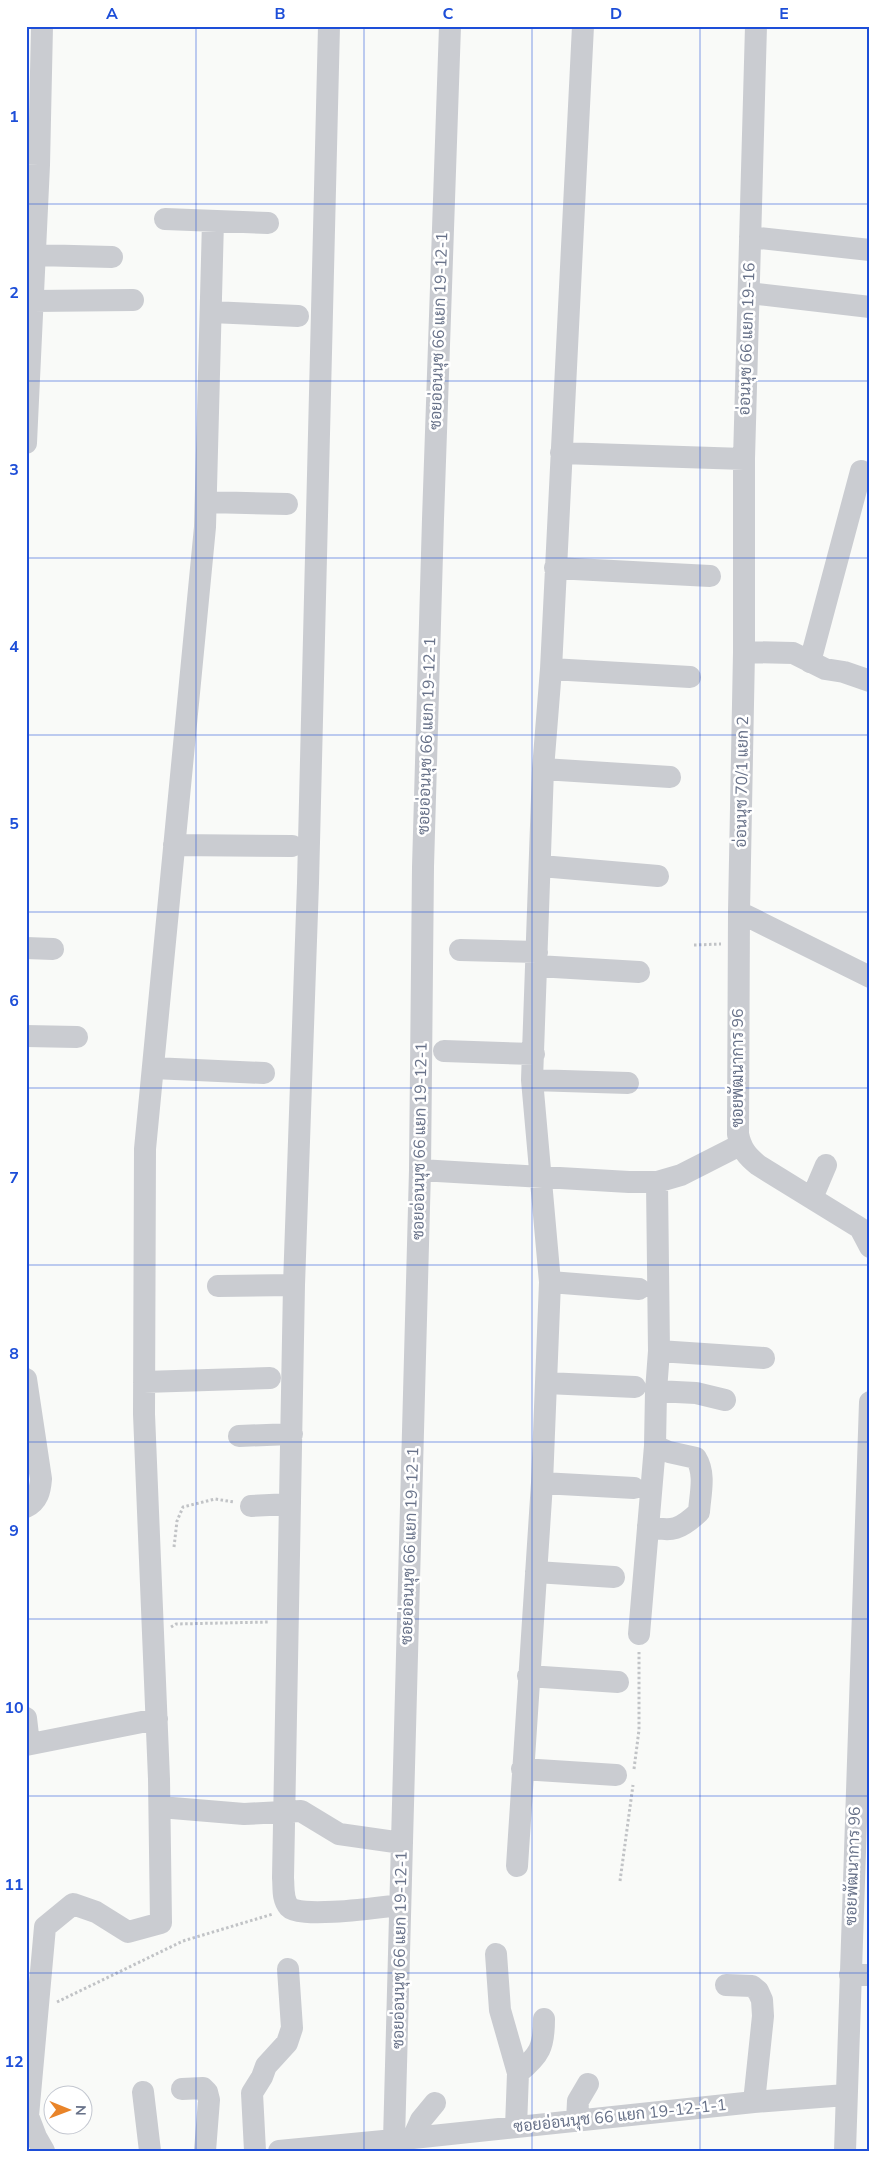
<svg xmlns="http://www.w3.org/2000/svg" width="896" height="2177" font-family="'Nunito Sans',Sarabun,sans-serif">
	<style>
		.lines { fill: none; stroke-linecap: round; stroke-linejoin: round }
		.path { stroke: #c1c3c6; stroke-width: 3; stroke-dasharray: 2.5 2.5; stroke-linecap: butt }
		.minor { stroke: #caccd1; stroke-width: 22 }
		.grid { fill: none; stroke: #1d4ed8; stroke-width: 1; stroke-opacity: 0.55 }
		.labels { text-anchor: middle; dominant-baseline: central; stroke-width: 5; stroke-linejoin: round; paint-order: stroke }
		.street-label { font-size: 16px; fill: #687289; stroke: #fff }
		.neatline { fill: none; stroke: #1d4ed8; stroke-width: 2 }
		.grid-label { font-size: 16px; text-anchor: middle; font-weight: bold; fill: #1d4ed8 }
	</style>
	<rect width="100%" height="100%" fill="#f9faf8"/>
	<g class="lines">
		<path class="path" d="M694 945 721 944
			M174 1547 177 1521 183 1507 215 1499 234 1502
			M171 1627 176 1624 269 1622
			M634 1769 639 1730V1652
			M620 1881 633 1785
			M57 2002 183 1941 273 1914"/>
		<path class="minor" d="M329 26 308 883 294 1285 283 1878C284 1888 282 1899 289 1907 300 1919 382 1907 400 1905
			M756 26 744 459V652L739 912 738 1134C741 1149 747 1156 758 1165L860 1228 870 1247
			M165 219 268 223
			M750 237 870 250
			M35 255 112 257
			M749 293 870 307
			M33 301 133 300
			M211 312 298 316
			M26 443 39 165 42 26
			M561 453 744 459
			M206 502 287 504
			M555 568 710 576
			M744 652 793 653 825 669 844 672 870 681
			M810 662 861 471
			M551 669 690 677
			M543 769 670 777
			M174 845 292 846
			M541 866 658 876
			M739 912 870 977
			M26 948 53 949
			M460 950 537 952
			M537 966 639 972
			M26 1036 77 1037
			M444 1051 534 1054
			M153 1068 264 1073
			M532 1080 628 1083
			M420 1170 629 1182H657L681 1175 740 1145
			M812 1198 826 1165
			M550 1282 639 1289
			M218 1286 294 1285
			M659 1351 764 1358
			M26 1379 41 1479C40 1491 38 1501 26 1507
			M144 1382 270 1378
			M546 1383 635 1387
			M656 1391 696 1393 725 1400
			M239 1436 292 1434
			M542 1483 634 1488
			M251 1506 290 1504
			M648 1526C672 1533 681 1529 699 1512 700 1495 706 1474 696 1458L669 1452 655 1446
			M536 1572 614 1577
			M639 1634 655 1446 656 1391 659 1351 657 1182
			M528 1676 618 1682
			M26 1718 29 1744
			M26 1745 157 1719
			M522 1769 616 1775
			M160 1807 244 1814 301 1811 339 1834 402 1843
			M517 1866 542 1483 550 1282 532 1080 543 769 551 669 583 26
			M496 1954 500 2010 518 2073 516 2127
			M850 1975H870
			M726 1985 752 1986 758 1991 762 2000 763 2016 754 2102
			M518 2073C540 2055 544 2047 544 2019
			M182 2089 203 2088 207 2092 209 2100 205 2151
			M143 2092 150 2151
			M577 2121 578 2101 588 2084
			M413 2138 421 2120 435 2103
			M394 2140 754 2102 846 2095
			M44 2151 36 2137 28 2116 45 1927 73 1904 96 1912 128 1932 161 1923 159 1779 144 1414 145 1149 205 527 213 221
			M255 2151 252 2093 262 2077 266 2066 287 2043 292 2028 288 1969
			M279 2151 394 2140 420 1170 423 867 433 519 450 26
			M845 2151 870 1402"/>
	</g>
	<path class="grid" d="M196 26V2151M364 26V2151M532 26V2151M700 26V2151M26 204H870M26 381H870M26 558H870M26 735H870M26 912H870M26 1088H870M26 1265H870M26 1442H870M26 1619H870M26 1796H870M26 1973H870"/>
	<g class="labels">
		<g class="street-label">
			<text transform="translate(439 331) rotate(-88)">ซอยอ่อนนุช 66 แยก 19-12-1</text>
			<text transform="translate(747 339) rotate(-88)">อ่อนนุช 66 แยก 19-16</text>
			<text transform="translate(427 736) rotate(-88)">ซอยอ่อนนุช 66 แยก 19-12-1</text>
			<text transform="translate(742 782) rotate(-89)">อ่อนนุช 70/1 แยก 2</text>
			<text transform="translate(738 1068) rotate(-90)">ซอยพัฒนาการ 96</text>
			<text transform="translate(420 1141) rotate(-89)">ซอยอ่อนนุช 66 แยก 19-12-1</text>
			<text transform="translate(410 1546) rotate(-88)">ซอยอ่อนนุช 66 แยก 19-12-1</text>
			<text transform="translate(853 1866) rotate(-88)">ซอยพัฒนาการ 96</text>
			<text transform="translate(400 1950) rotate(-89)">ซอยอ่อนนุช 66 แยก 19-12-1</text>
			<text transform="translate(620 2116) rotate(-6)">ซอยอ่อนนุช 66 แยก 19-12-1-1</text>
		</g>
	</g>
	<rect width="896" height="2177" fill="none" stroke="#ffffff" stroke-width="55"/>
	<g transform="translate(68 2110) rotate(91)"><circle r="24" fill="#ffffff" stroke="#c3c7d0"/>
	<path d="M0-4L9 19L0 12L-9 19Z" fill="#e98429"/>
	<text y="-8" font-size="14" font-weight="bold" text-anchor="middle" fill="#687289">N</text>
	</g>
	<rect x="28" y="28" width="840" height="2122" class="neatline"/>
	<g class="grid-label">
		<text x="112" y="19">A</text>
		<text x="280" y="19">B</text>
		<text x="448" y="19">C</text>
		<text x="616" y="19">D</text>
		<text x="784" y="19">E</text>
		<text x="14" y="122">1</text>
		<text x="14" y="298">2</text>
		<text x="14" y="475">3</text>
		<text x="14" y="652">4</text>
		<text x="14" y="829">5</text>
		<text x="14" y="1006">6</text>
		<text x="14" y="1183">7</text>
		<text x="14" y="1359">8</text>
		<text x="14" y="1536">9</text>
		<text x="14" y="1713">10</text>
		<text x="14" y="1890">11</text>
		<text x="14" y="2067">12</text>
	</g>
</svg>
